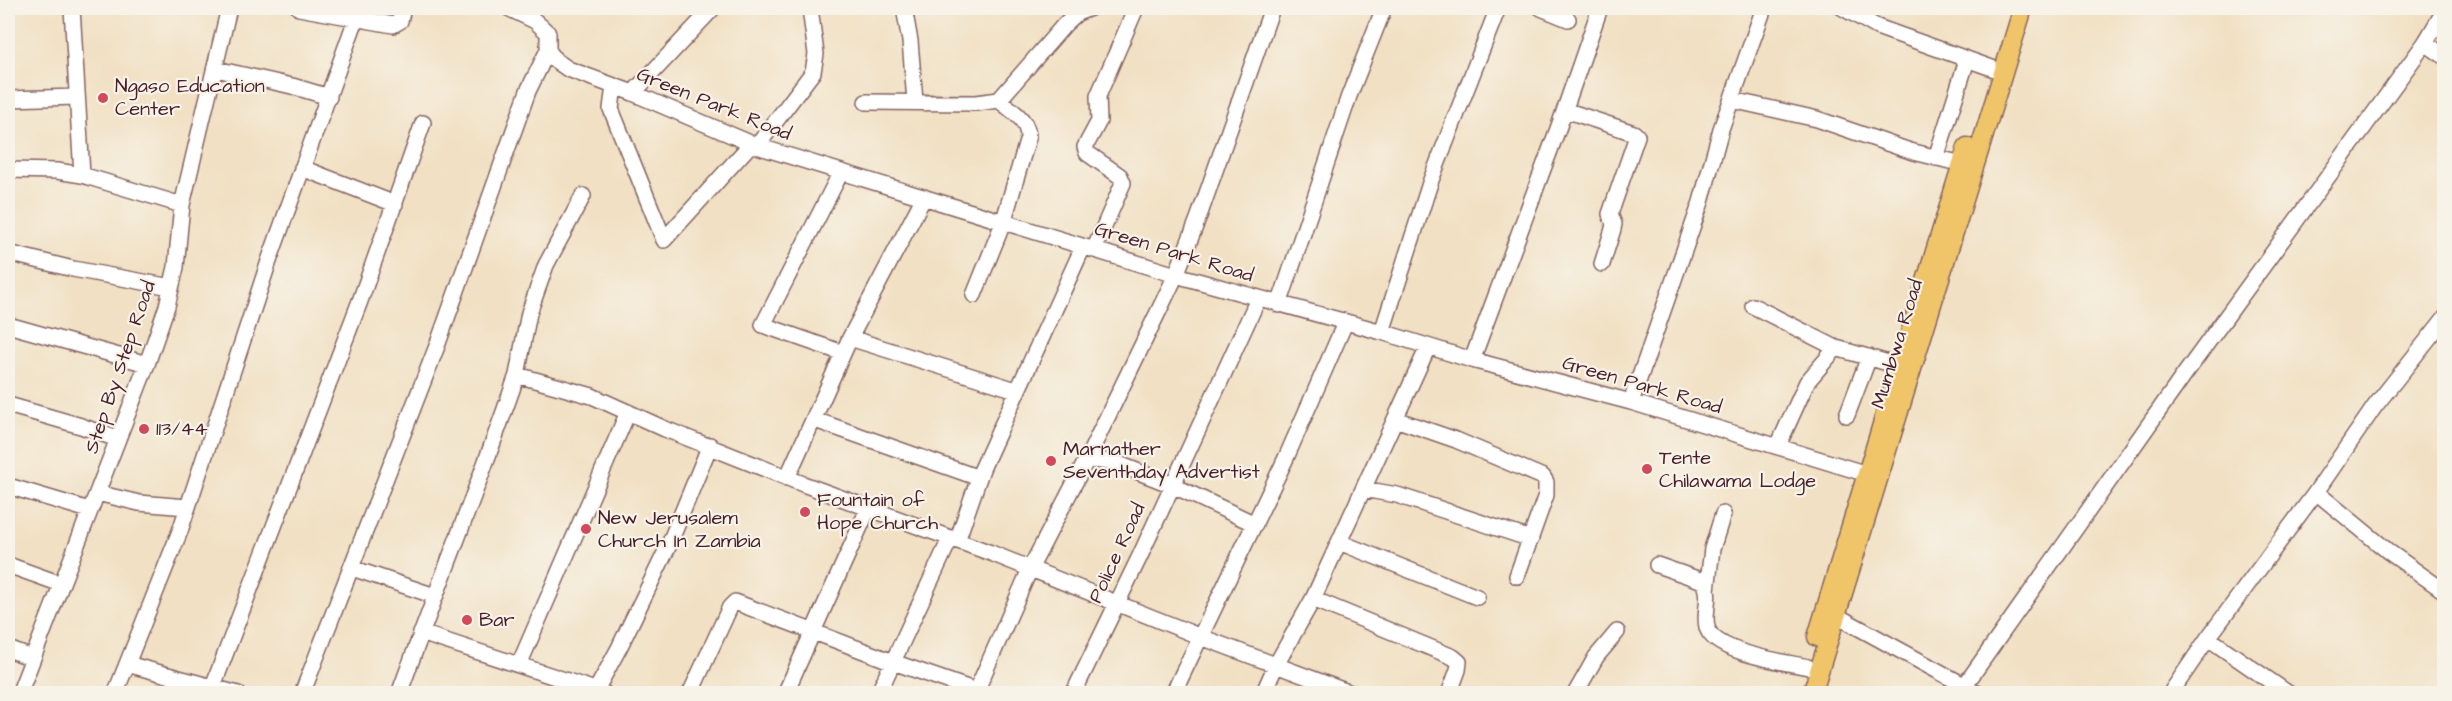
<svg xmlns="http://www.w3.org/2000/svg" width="2452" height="701" font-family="'Architects Daughter',sans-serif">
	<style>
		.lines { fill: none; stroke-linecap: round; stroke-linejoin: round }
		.minor-casing { stroke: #846360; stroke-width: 18 }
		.major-casing { stroke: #846360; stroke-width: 21 }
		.minor { stroke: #fff; stroke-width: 15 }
		.major { stroke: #f0c469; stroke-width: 18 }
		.poi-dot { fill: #d1495b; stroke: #f7f3e8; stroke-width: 2 }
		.labels { text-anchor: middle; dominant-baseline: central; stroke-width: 4.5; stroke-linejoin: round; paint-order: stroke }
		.poi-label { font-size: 20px; fill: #4a1f2b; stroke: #f7f3e8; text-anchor: start }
		.street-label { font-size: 20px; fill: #4a1f2b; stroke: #f7f3e8 }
	</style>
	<rect width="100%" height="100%" fill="#f7f3e8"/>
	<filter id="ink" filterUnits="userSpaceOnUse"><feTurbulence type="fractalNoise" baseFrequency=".0167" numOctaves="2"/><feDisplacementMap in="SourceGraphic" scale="12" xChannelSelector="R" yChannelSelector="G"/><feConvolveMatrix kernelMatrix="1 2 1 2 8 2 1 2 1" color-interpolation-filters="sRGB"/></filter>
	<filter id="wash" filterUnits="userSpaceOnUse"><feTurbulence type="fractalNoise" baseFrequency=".008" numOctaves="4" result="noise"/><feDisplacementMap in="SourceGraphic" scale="24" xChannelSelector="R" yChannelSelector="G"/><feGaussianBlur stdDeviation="1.35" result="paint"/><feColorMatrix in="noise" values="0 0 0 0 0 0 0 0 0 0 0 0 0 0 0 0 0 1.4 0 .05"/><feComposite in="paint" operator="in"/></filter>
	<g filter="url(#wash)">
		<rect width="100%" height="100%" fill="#f1e0c3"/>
	</g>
	<g filter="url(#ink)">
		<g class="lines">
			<defs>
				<path id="minor" d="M299 8 393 25 400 21 403 8
					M508 8 535 21 548 33V50L555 60 568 69 633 93 757 146 1176 275 1382 332 1472 360 1631 402 1867 474
					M904 8 910 41 915 101
					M1541 8 1568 19
					M1843 8 1877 27 2003 72
					M2425 43 2444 56
					M216 69 292 86 329 97
					M614 86 611 109 664 240 751 144
					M633 93 713 8
					M8 99 77 97
					M1732 100 1817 119 1910 151 1962 164
					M866 102 976 103 999 100 1065 24 1077 13 1090 8
					M1565 110 1634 133 1637 136 1610 214 1614 224 1613 229 1602 264
					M757 146 813 72 816 54 810 8
					M1936 158 1967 60
					M302 168 395 204
					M8 170 57 171 82 175 72 8
					M841 172 763 325 843 353
					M82 175 182 205
					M1094 250 1123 183 1120 176 1087 153 1085 147 1099 121 1098 96 1136 8
					M8 253 73 269 171 287
					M974 295 1003 223 1028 138C1028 119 1013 112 999 100
					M1279 305 1349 96 1384 8
					M1753 306 1836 348 1909 369
					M8 325 147 364
					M1382 332 1431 180 1498 8
					M850 338 1016 390
					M1472 360 1559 126 1600 8
					M517 375 529 313 546 265 583 196
					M1631 402 1701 202 1721 129 1764 8
					M8 405 81 426 117 439
					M1847 415 1869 357
					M1395 419 1456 440 1543 477 1546 482V495L1517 576
					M815 420 979 478
					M1778 446 1807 382 1836 348
					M1087 459 1116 463 1172 485 1255 524
					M787 478 850 338 924 197
					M8 486 89 510
					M1363 489 1397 495 1531 539
					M2316 492 2389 552 2444 591
					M97 493 139 503 187 507
					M957 541 982 469 1083 247
					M1339 542 1477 597
					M8 565 61 584
					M1657 565 1703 581C1713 594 1703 612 1707 627 1713 653 1785 662 1808 667
					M352 568 435 596
					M1707 590 1712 549 1723 514
					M1313 599 1453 657 1459 662 1458 670 1449 694
					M1828 611 1980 694
					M421 633 604 693
					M2208 638 2289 694
					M8 649 32 658
					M127 664 238 694
					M519 665 628 412
					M1965 685 2184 375 2425 43 2444 11
					M19 694 147 364 167 306 176 267 182 205 229 8
					M115 694 180 531 269 261 356 19
					M210 694 360 301 423 123
					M302 694 437 346 528 91 548 50
					M399 694C438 587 480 482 517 375L592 396 665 429 803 484 991 553 1201 637 1353 694
					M594 694 619 648 668 547 710 445
					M690 694 730 607 735 602 893 662 985 694
					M785 694 868 509
					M878 694 950 539
					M975 694 1030 569 1087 459 1176 275 1198 219 1272 8
					M1073 694 1140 556 1258 299
					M1173 694 1286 458 1345 323
					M1263 694 1276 665 1313 599 1428 347
					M1575 694 1596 657 1617 632
					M2170 694 2208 638 2316 492 2375 406 2444 319"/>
				<path id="major" d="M1817 637 1967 147
					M1812 694 2023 8"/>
			</defs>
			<use href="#minor" class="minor-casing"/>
			<use href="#major" class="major-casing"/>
			<use href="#minor" class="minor"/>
			<use href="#major" class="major"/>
		</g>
	</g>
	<g class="poi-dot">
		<circle cx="103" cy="98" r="6"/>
		<circle cx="144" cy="429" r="6"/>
		<circle cx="1051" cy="461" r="6"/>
		<circle cx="1647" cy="469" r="6"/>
		<circle cx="805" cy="512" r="6"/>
		<circle cx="586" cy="529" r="6"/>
		<circle cx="467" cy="620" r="6"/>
	</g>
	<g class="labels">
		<g class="poi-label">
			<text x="115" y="86">Ngaso Education<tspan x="115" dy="23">Center</tspan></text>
			<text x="156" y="429">113/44</text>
			<text x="1063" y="449">Marnather<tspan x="1063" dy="23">Seventhday Advertist</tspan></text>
			<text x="1659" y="458">Tente<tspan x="1659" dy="23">Chilawama Lodge</tspan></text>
			<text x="817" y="500">Fountain of<tspan x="817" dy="23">Hope Church</tspan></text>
			<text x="598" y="518">New Jerusalem<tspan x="598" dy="23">Church In Zambia</tspan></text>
			<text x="479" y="620">Bar</text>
		</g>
		<g class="street-label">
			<text transform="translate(714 104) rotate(22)">Green Park Road</text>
			<text transform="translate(1174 252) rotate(17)">Green Park Road</text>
			<text transform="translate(1897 344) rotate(-73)">Mumbwa Road</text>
			<text transform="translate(120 367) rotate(-71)">Step By Step Road</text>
			<text transform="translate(1642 385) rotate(16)">Green Park Road</text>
			<text transform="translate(1117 553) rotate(-65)">Police Road</text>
		</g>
	</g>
	<rect width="2452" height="701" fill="none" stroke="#f7f3e8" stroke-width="30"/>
</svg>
